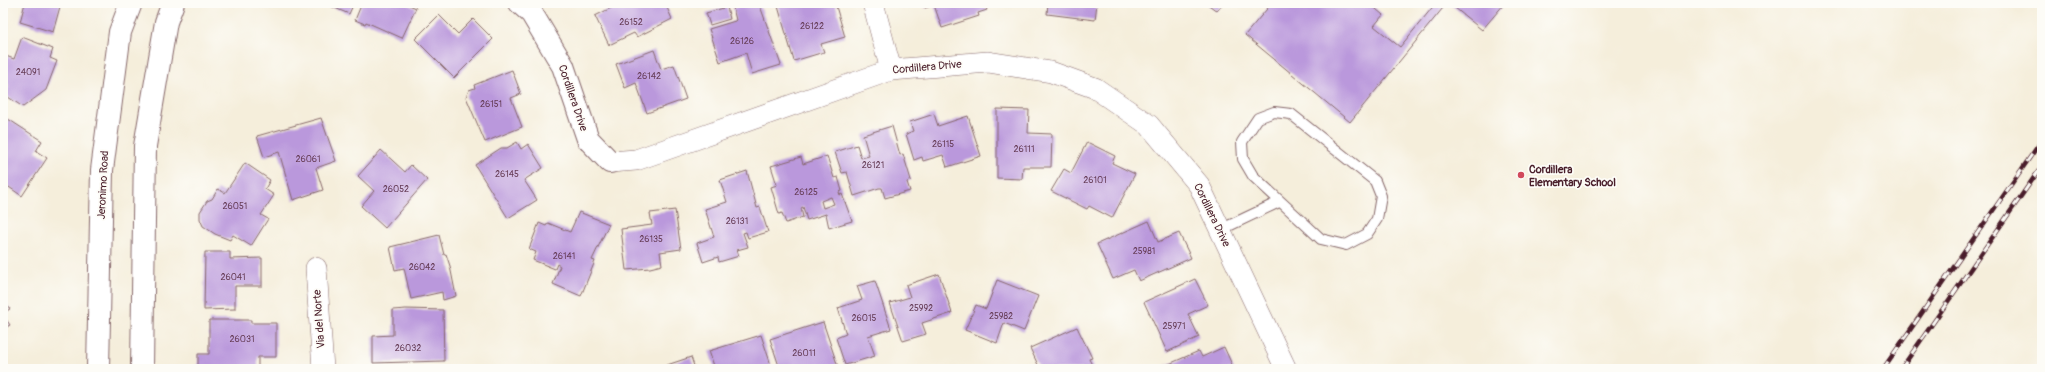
<svg xmlns="http://www.w3.org/2000/svg" width="2045" height="372" font-family="Pangolin,sans-serif">
	<style>
		.building { fill: #ba98dc; fill-rule: evenodd }
		.lines { fill: none; stroke-linecap: round; stroke-linejoin: round }
		.service-casing { stroke: #866769; stroke-width: 12 }
		.minor-casing { stroke: #866769; stroke-width: 22 }
		.tertiary-casing { stroke: #866769; stroke-width: 24 }
		.secondary-casing { stroke: #866769; stroke-width: 24 }
		.service { stroke: #fff; stroke-width: 10 }
		.minor { stroke: #fff; stroke-width: 21 }
		.tertiary { stroke: #fff; stroke-width: 22 }
		.secondary { stroke: #fff; stroke-width: 22 }
		.rail-casing { stroke: #4a1f2b; stroke-width: 4.5 }
		.rail { stroke: #fdfcf7; stroke-width: 3; stroke-dasharray: 9; stroke-linecap: butt }
		.poi-dot { fill: #d1495b; stroke: #fdfcf7; stroke-width: 1.5 }
		.labels { text-anchor: middle; dominant-baseline: central; stroke-width: 3.5; stroke-linejoin: round; paint-order: stroke }
		.number-label { font-size: 9px; fill: #663d57 }
		.street-label { font-size: 11px; fill: #4a1f2b; stroke: #fdfcf7 }
		.poi-label { font-size: 11px; font-weight: bold; fill: #4a1f2b; stroke: #fdfcf7; text-anchor: start }
	</style>
	<rect width="100%" height="100%" fill="#fdfcf7"/>
	<filter id="ink" filterUnits="userSpaceOnUse"><feTurbulence type="fractalNoise" baseFrequency=".025" numOctaves="2"/><feDisplacementMap in="SourceGraphic" scale="8" xChannelSelector="R" yChannelSelector="G"/><feConvolveMatrix kernelMatrix="1 2 1 2 8 2 1 2 1" color-interpolation-filters="sRGB"/></filter>
	<filter id="wash" filterUnits="userSpaceOnUse"><feTurbulence type="fractalNoise" baseFrequency=".012" numOctaves="4" result="noise"/><feDisplacementMap in="SourceGraphic" scale="16" xChannelSelector="R" yChannelSelector="G"/><feGaussianBlur stdDeviation="0.9" result="paint"/><feColorMatrix in="noise" values="0 0 0 0 0 0 0 0 0 0 0 0 0 0 0 0 0 1.4 0 .05"/><feComposite in="paint" operator="in"/></filter>
	<g filter="url(#wash)">
		<rect width="100%" height="100%" fill="#f5eedb"/>
		<g id="blocks">
			<path class="building" d="M25 3H61L53 32 20 22Z
				M323 3H354L349 14Z
				M362 3H405L416 8 402 38 366 22 365 24 355 20Z
				M611 3H665L672 19 637 37 634 33 609 45 595 16 613 7Z
				M750 3H759L781 65 752 74 746 53 720 62 709 29 735 21 736 20 733 8Z
				M777 3H835L845 37 821 44 824 52 794 61Z
				M924 3H984L987 10 978 13 979 16 942 28 934 5 925 8Z
				M1048 3H1097L1095 20 1047 14Z
				M1206 3H1224L1217 11Z
				M1272 3H1369L1383 15 1374 26 1400 47 1436 3H1447L1350 122 1245 35Z
				M1449 3H1505L1482 30Z
				M727 7 730 19 710 25 706 13Z
				M439 15 458 34 473 19 493 39 454 78 415 39Z
				M22 37 53 49 50 58 57 61 46 90 23 107 5 95 9 85 3 83V55L14 59Z
				M654 50 661 69 674 65 686 99 647 113 636 83 625 88 616 64Z
				M512 70 521 94 511 98 522 127 485 142 466 97 469 90 475 88 474 85Z
				M997 109 1029 110 1028 133 1052 134 1051 167H1023L1022 179 997 178Z
				M934 114 938 126 968 116 981 156 947 167 943 155 923 161 922 157 914 160 906 134 913 131 910 122Z
				M321 118 336 161 316 168 323 190 293 200 279 152 264 157 257 136Z
				M8 119 42 141 36 151 47 158 22 196 3 183V127Z
				M892 126 900 155 903 154 911 180 907 182 910 191 885 198 882 188H879L854 196 847 172 842 173 835 152 857 145 861 158 869 156 863 135Z
				M517 142 521 149 528 144 543 168 524 180 537 200 508 218 475 165 501 148H507Z
				M1087 142 1115 156 1112 163 1135 174 1112 218 1089 206 1087 209 1051 191 1064 169 1071 173Z
				M381 150 405 172 411 165 427 180 385 228 361 206 374 191 358 176Z
				M827 156 834 178 838 177 842 191 839 192 840 195 842 194 852 221 829 228 826 214 807 220 803 207 801 208 803 217 786 223 782 213 779 214 771 187 777 185 771 166 801 157 803 164ZM831 197 834 204 823 208 821 201Z
				M245 163 270 180 265 189 274 195 261 215 268 219 251 246 233 235 230 240 215 234 203 226 200 219V212L207 201 212 199 218 189 225 193Z
				M747 171 757 208 760 207 768 232 748 238 746 232 743 233 748 247 737 250 739 256 719 262 718 257 703 262 697 243 714 237 705 209 727 202 720 180Z
				M675 210 681 249 660 252 662 265 650 268 626 270 621 229 652 225 650 213Z
				M579 212 609 224 592 260 595 261 581 296 553 284 560 266 557 264 555 269 533 260 536 252 529 249 539 223 546 226 548 223 570 232Z
				M1149 221 1158 242 1179 233 1191 258 1139 281 1134 270 1113 279 1097 244Z
				M439 235 444 255 446 254 450 266 456 296 443 300 442 292 411 299 404 268 395 270 390 247Z
				M205 252H230V259L262 258V286H235V309L204 310Z
				M939 274 952 313 922 323 926 334 903 341 890 303 910 297 906 285Z
				M1195 279 1208 305 1188 314 1199 337 1167 352 1144 302Z
				M997 280 1038 296 1024 331 1004 323 997 343 965 330 976 305 986 309Z
				M875 281 891 329 868 336 875 356 845 365 836 338 846 334 838 308 862 300 857 286Z
				M3 299 10 309 3 313Z
				M406 309 443 310 444 361 373 363V336L393 335V310Z
				M3 315 10 325 3 329Z
				M209 320H251V323H276V357H258V369H198V354H209Z
				M823 322 838 367 833 369H780L770 339Z
				M1077 327 1092 358 1089 359 1094 369H1040L1030 348Z
				M761 335 772 368 715 369 709 351Z
				M1224 347 1234 369H1163L1162 367 1199 351 1202 357Z
				M691 357 695 369H655Z"/>
		</g>
	</g>
	<g filter="url(#ink)">
		<use href="#blocks" fill-opacity="0" stroke="#866769" stroke-width="1"/>
		<g class="lines">
			<defs>
				<path id="service" d="M1274 112 1291 114 1375 181 1381 196 1377 219 1367 234 1346 245 1321 239 1253 176 1243 159 1242 142 1258 118Z
					M1220 230 1279 202"/>
				<path id="minor" d="M873 3 891 70
					M610 162 636 160 891 70 988 62 1051 72 1095 88 1149 125 1199 185 1286 369
					M316 268 323 369"/>
				<path id="tertiary" d="M520 3 532 14 563 66 588 139 610 162"/>
				<path id="secondary" d="M98 369 102 170 120 32 131 3
					M142 369 145 146 166 22 173 3"/>
			</defs>
			<use href="#service" class="service-casing"/>
			<use href="#minor" class="minor-casing"/>
			<use href="#tertiary" class="tertiary-casing"/>
			<use href="#secondary" class="secondary-casing"/>
			<use href="#service" class="service"/>
			<use href="#minor" class="minor"/>
			<use href="#tertiary" class="tertiary"/>
			<use href="#secondary" class="secondary"/>
			<defs>
				<path id="rail" d="M1883 369 2042 140
					M1901 369 2042 166"/>
			</defs>
			<use href="#rail" class="rail-casing"/>
			<use href="#rail" class="rail"/>
		</g>
	</g>
	<circle class="poi-dot" cx="1521" cy="175" r="4"/>
	<g class="labels">
		<g class="number-label">
			<text x="631" y="22">26152</text>
			<text x="812" y="26">26122</text>
			<text x="742" y="41">26126</text>
			<text x="28" y="72">24091</text>
			<text x="649" y="76">26142</text>
			<text x="491" y="104">26151</text>
			<text x="943" y="144">26115</text>
			<text x="1024" y="149">26111</text>
			<text x="308" y="159">26061</text>
			<text x="873" y="165">26121</text>
			<text x="507" y="174">26145</text>
			<text x="1095" y="180">26101</text>
			<text x="396" y="189">26052</text>
			<text x="806" y="192">26125</text>
			<text x="235" y="206">26051</text>
			<text x="737" y="221">26131</text>
			<text x="651" y="239">26135</text>
			<text x="1144" y="251">25981</text>
			<text x="564" y="256">26141</text>
			<text x="422" y="267">26042</text>
			<text x="233" y="277">26041</text>
			<text x="921" y="308">25992</text>
			<text x="1001" y="316">25982</text>
			<text x="864" y="318">26015</text>
			<text x="1174" y="326">25971</text>
			<text x="242" y="339">26031</text>
			<text x="408" y="348">26032</text>
			<text x="804" y="353">26011</text>
		</g>
		<g class="street-label">
			<text transform="translate(927 67) rotate(-5)">Cordillera Drive</text>
			<text transform="translate(573 98) rotate(71)">Cordillera Drive</text>
			<text transform="translate(103 185) rotate(-87)">Jeronimo Road</text>
			<text transform="translate(1212 215) rotate(64)">Cordillera Drive</text>
			<text transform="translate(319 319) rotate(-94)">Via del Norte</text>
		</g>
		<g class="poi-label">
			<text x="1529" y="169">Cordillera<tspan x="1529" dy="13">Elementary School</tspan></text>
		</g>
	</g>
	<rect width="2045" height="372" fill="none" stroke="#fdfcf7" stroke-width="16"/>
</svg>
